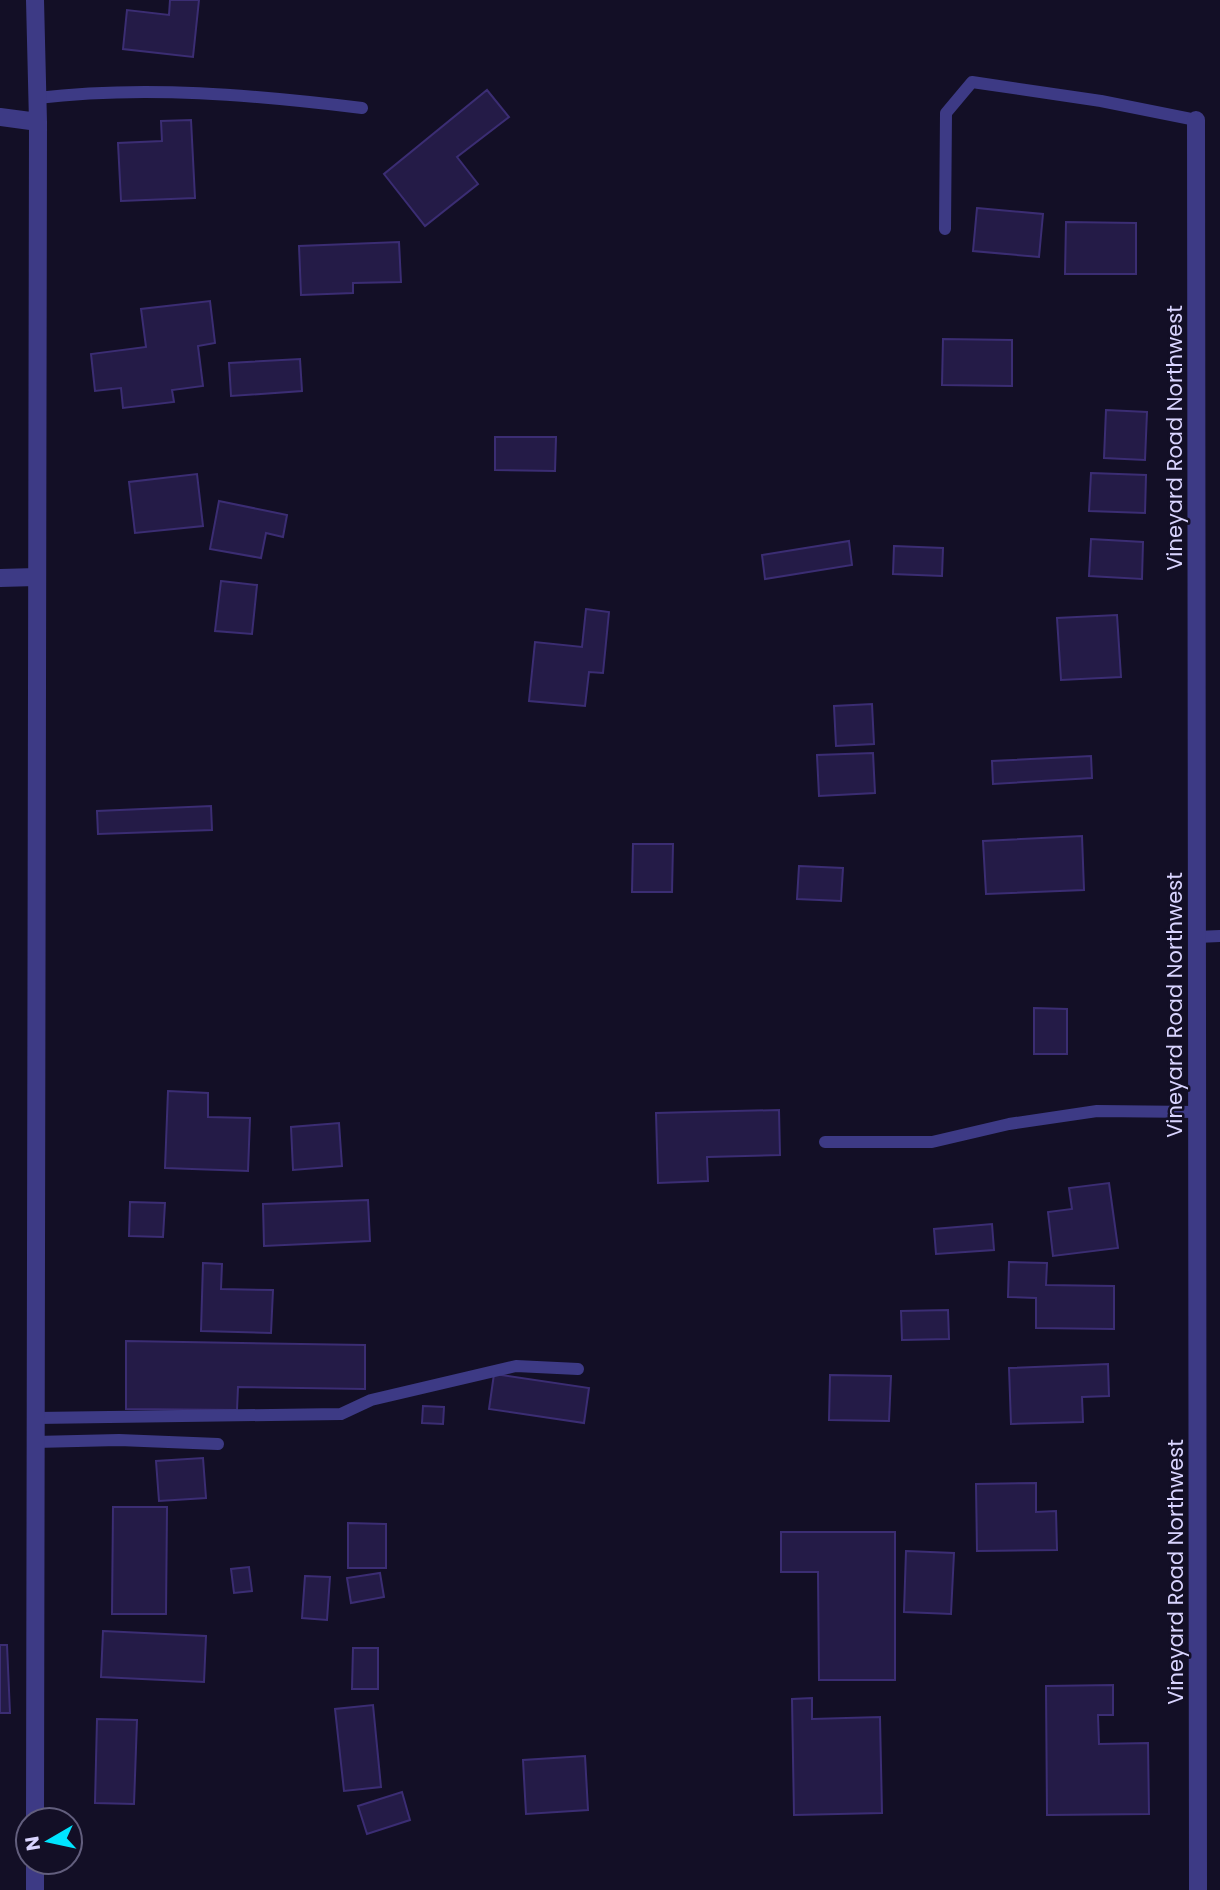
<svg xmlns="http://www.w3.org/2000/svg" width="1220" height="1890" font-family="Poppins,sans-serif">
	<style>
		.building { fill: #241b47; stroke: #3b2d73; stroke-width: 2 }
		.lines { fill: none; stroke-linecap: round; stroke-linejoin: round }
		.lane { stroke: #3d3a85; stroke-width: 12 }
		.street { stroke: #3d3a85; stroke-width: 18 }
		.labels { text-anchor: middle; dominant-baseline: central; stroke-width: 5; stroke-linejoin: round; paint-order: stroke }
		.street-label { font-size: 21px; fill: #d9d4ff; stroke: #130f26 }
	</style>
	<rect width="100%" height="100%" fill="#130f26"/>
	<path class="building" d="M170 0H199L193 57 123 49 127 10 169 15Z
		M487 90 509 117 457 157 478 184 425 226 384 174Z
		M191 120 195 198 121 201 118 143 162 141 161 121Z
		M977 208 1043 214 1039 257 973 251Z
		M1066 222 1136 223V274H1065Z
		M399 242 401 282 353 283V293L301 295 299 246Z
		M210 301 215 343 198 346 203 386 172 390 174 402 123 408 121 388 95 391 91 354 146 347 141 309Z
		M943 339 1012 340V386L942 385Z
		M300 359 302 391 231 396 229 363Z
		M1106 410 1147 412 1145 460 1104 458Z
		M495 437H556L555 471 495 470Z
		M1091 473 1146 475 1145 513 1089 511Z
		M197 474 203 526 135 533 129 482Z
		M219 501 287 515 283 537 266 533 261 558 210 549Z
		M1091 539 1143 542 1142 579 1089 576Z
		M849 541 852 565 765 579 762 555Z
		M894 546 943 548 942 576 893 574Z
		M221 581 257 585 252 634 215 631Z
		M586 609 609 612 603 673 589 672 585 706 529 701 535 642 582 647Z
		M1117 615 1121 677 1061 680 1057 618Z
		M872 704 874 744 836 746 834 706Z
		M873 753 875 793 819 796 817 755Z
		M1091 756 1092 778 993 784 992 761Z
		M211 806 212 830 98 834 97 811Z
		M1082 836 1084 890 986 894 983 841Z
		M633 844H673L672 892H632Z
		M799 866 843 868 841 901 797 899Z
		M1034 1008 1067 1009V1054H1034Z
		M168 1091 208 1093V1117L250 1118 248 1171 165 1168Z
		M779 1110 780 1155 707 1157 708 1181 658 1183 656 1113Z
		M339 1123 342 1166 293 1170 291 1127Z
		M1109 1183 1118 1248 1053 1256 1048 1212 1072 1209 1069 1188Z
		M368 1200 370 1241 264 1246 263 1204Z
		M130 1202 165 1203 163 1237 129 1236Z
		M992 1224 994 1250 936 1254 934 1229Z
		M1009 1262 1047 1263 1046 1285 1114 1286V1329L1036 1328V1298L1008 1297Z
		M203 1263 222 1264 221 1289 273 1290 271 1333 201 1331Z
		M948 1310 949 1339 902 1340 901 1311Z
		M126 1341 365 1345V1389L238 1387 237 1410 126 1409Z
		M1108 1364 1109 1396 1082 1397 1083 1422 1011 1424 1009 1368Z
		M494 1374 589 1388 584 1423 489 1409Z
		M830 1375 891 1376 889 1421 829 1420Z
		M423 1406 444 1407 443 1424 422 1423Z
		M203 1458 206 1498 159 1501 156 1461Z
		M1036 1483V1512L1056 1511 1057 1550 977 1551 976 1484Z
		M113 1507H167L166 1614H112Z
		M348 1523 386 1524V1568H348Z
		M781 1532H895V1680H819L818 1572H781Z
		M906 1551 954 1553 951 1614 904 1612Z
		M249 1567 252 1591 234 1593 231 1569Z
		M380 1573 384 1597 351 1603 347 1578Z
		M305 1576 330 1577 327 1620 302 1618Z
		M103 1631 206 1636 204 1682 101 1677Z
		M0 1645H7L10 1713H0Z
		M353 1648H378V1689H352Z
		M1113 1685V1715H1098L1099 1744 1148 1743 1149 1814 1047 1815 1046 1686Z
		M812 1698V1719L880 1717 882 1813 794 1815 792 1699Z
		M373 1705 381 1787 344 1791 335 1709Z
		M97 1719 137 1720 134 1804 95 1803Z
		M585 1756 588 1810 526 1814 523 1760Z
		M402 1792 410 1820 367 1834 358 1806Z"/>
	<g class="lines">
		<path class="lane" d="M37 98C145 85 254 95 362 108
			M945 229 946 113 972 82 1101 101 1196 120
			M1197 937 1220 936
			M825 1142H932L1009 1124 1097 1111 1197 1112
			M36 1418 341 1414 371 1400 516 1366 578 1369
			M35 1442 119 1440 218 1444"/>
		<path class="street" d="M35 0 38 122 35 1820
			M0 117 38 122
			M1196 120 1198 1890
			M0 578 36 577
			M35 1890V1862"/>
	</g>
	<g class="labels">
		<g class="street-label">
			<text transform="translate(1174 438) rotate(-90)">Vineyard Road Northwest</text>
			<text transform="translate(1174 1005) rotate(-90)">Vineyard Road Northwest</text>
			<text transform="translate(1175 1572) rotate(-90)">Vineyard Road Northwest</text>
		</g>
	</g>
	<g transform="translate(49 1841) rotate(261)"><circle r="33" fill="#130f26" stroke="#625e7d" stroke-width="2"/>
	<path d="M0-5L12 26L0 18L-12 26Z" fill="#00e5ff"/>
	<text y="-10" font-size="19" font-weight="bold" text-anchor="middle" fill="#d9d4ff">N</text>
	</g>
</svg>
